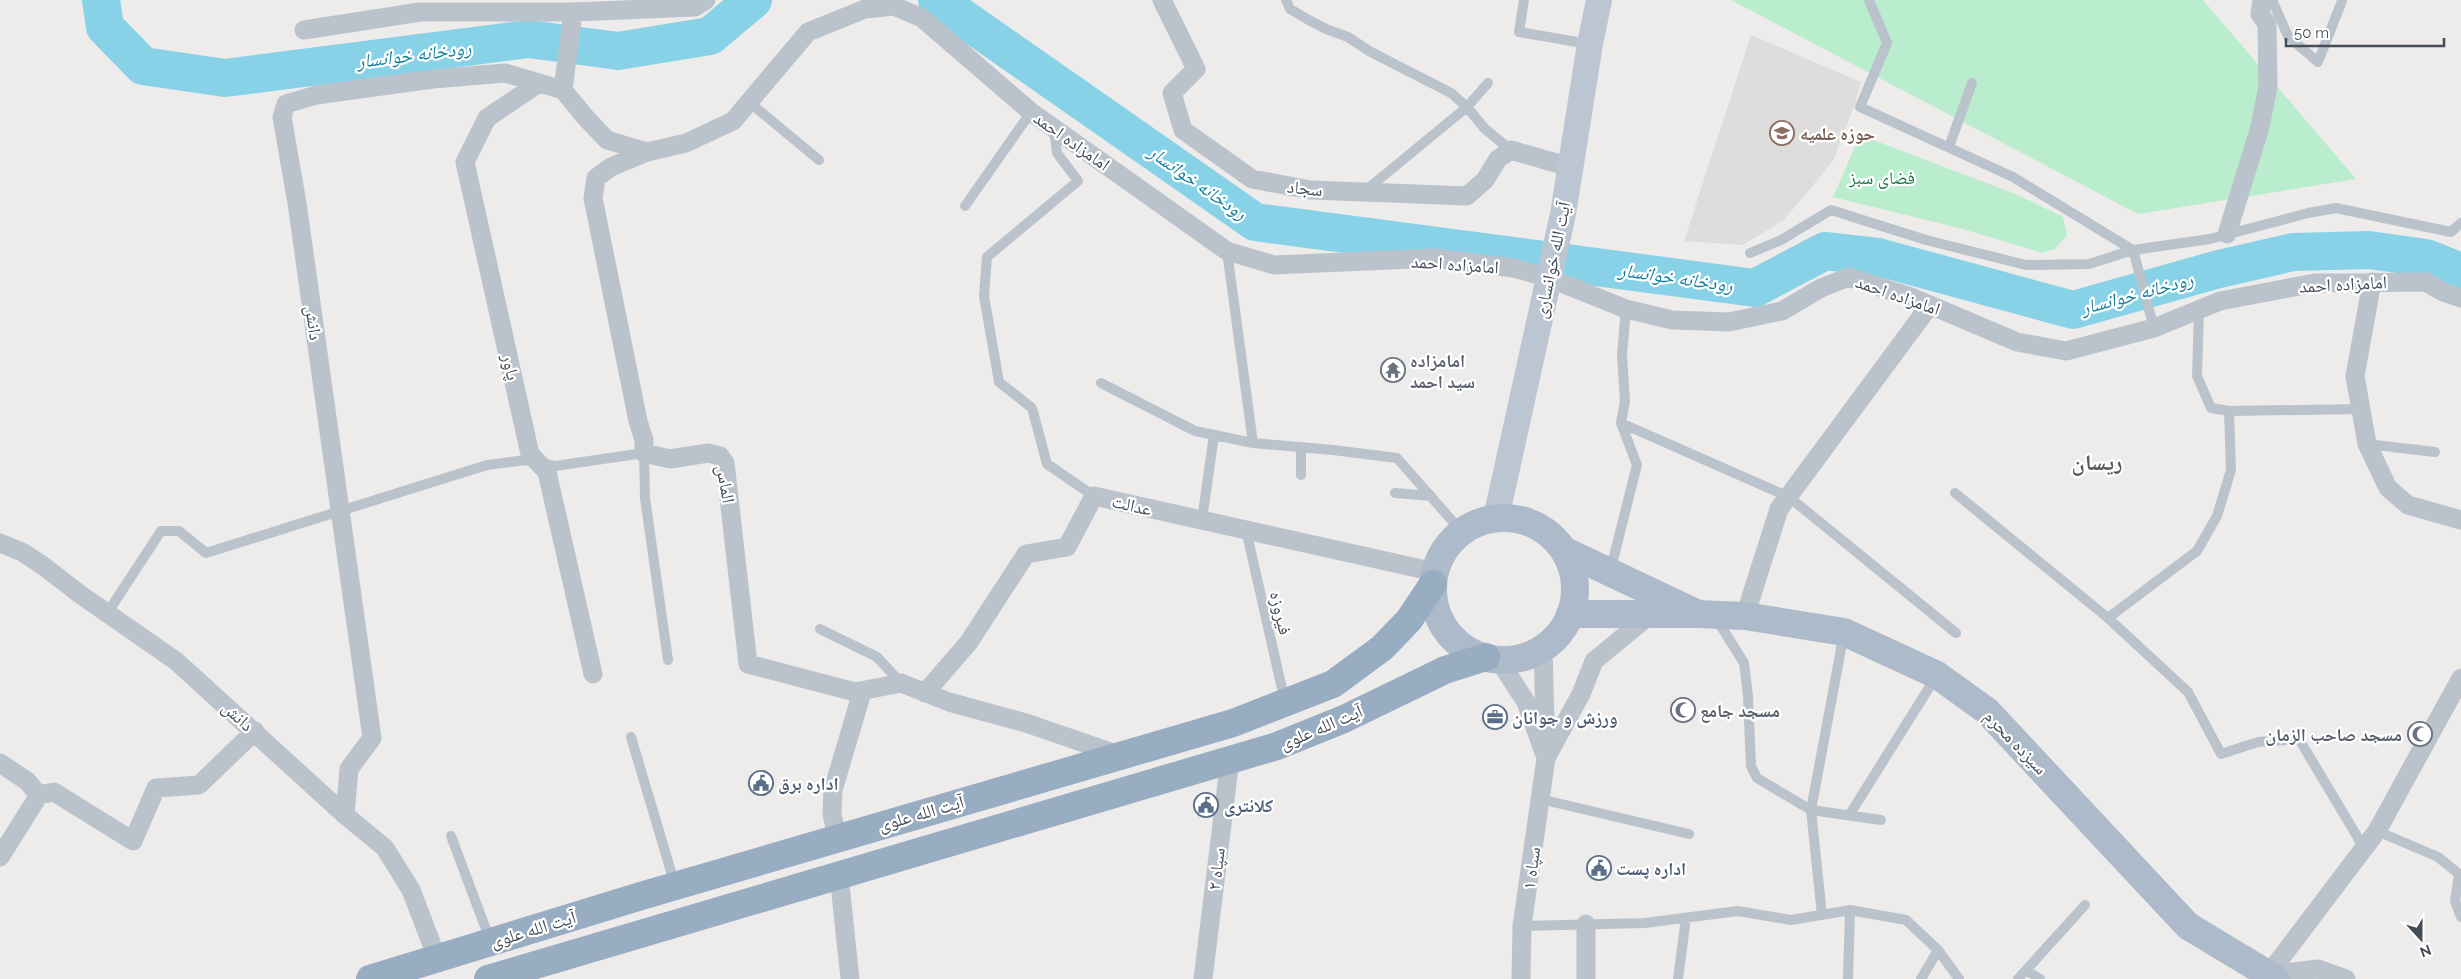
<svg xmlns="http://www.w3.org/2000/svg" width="2461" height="979" font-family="Raleway,'Noto Naskh Arabic',sans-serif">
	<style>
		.education { fill: #dfdcdd }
		.green { fill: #baecce }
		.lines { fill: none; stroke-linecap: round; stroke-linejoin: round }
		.river { stroke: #88d2e7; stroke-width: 38 }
		.service { stroke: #bac3cb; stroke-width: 10 }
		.minor { stroke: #bac3cb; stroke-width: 19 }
		.secondary { stroke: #bcc6d2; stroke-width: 26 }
		.primary { stroke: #acbaca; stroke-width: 28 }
		.trunk { stroke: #98acc2; stroke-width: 28 }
		.labels { text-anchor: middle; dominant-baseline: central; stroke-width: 4.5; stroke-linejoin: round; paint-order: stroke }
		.education-label { font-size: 18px; font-weight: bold; fill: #785e54; stroke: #fff; text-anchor: start }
		.street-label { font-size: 18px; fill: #454e58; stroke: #fff }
		.park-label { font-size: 18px; fill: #1a7548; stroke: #fff }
		.worship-label { font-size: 18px; font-weight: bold; fill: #5b616d; stroke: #fff; text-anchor: start }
		.service-label { font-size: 18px; font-weight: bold; fill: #4e5e75; stroke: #fff; text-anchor: start }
		.water-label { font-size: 19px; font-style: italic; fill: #127f9e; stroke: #fff }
		.district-label { font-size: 22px; font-weight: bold; fill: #585c60; stroke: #fff }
	</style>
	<rect width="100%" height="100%" fill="#eeebeb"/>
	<path class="education" d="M1751 35 1861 82 1855 104 1833 161 1784 220 1743 245 1684 241Z"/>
	<path class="green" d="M1731 0H2203L2356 179 2138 214Z
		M1860 135 2018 195 2063 217 2067 235 2055 249 2042 253 1963 229 1833 197Z"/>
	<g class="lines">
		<path class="river" d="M101 0 105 27 143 66 225 78 529 39 618 51 710 36 753 0
			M937 0 1255 222 1755 288 1825 251 1878 257 2073 310 2219 269 2293 252 2369 250 2426 258 2461 272"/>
		<path class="service" d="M1286 0 1290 9 1307 19 1326 29 1348 37 1369 51 1451 93 1467 107 1485 129 1511 150
			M1524 0 1519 32 1589 44
			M1869 0 1887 43 1860 107 2013 177 2133 250 2154 328
			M2272 0 2288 36 2318 62 2342 1
			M749 102 819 160
			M1054 129 1057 153 1078 181 987 257 984 296 999 382 1032 408 1047 464 1094 496
			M1949 147 1972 83
			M1365 191 1467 107 1488 83
			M965 206 1031 112
			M1227 251 1253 443
			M1750 253 1781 240 1831 210 1926 240 2026 265 2089 264 2133 250 2210 239 2308 213 2336 208 2451 232 2461 223
			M2199 309 2197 376 2211 408 2229 411 2361 409
			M1101 383 1195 431 1253 443 1333 450 1397 458 1462 532
			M1621 423 1789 497 1956 633
			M2367 444 2435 452
			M1301 475V447
			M1395 493 1431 496
			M1955 493 2108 618 2188 692 2221 754 2258 742 2299 739 2364 848
			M1202 520 1214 435
			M1246 530 1285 702
			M1610 572 1637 465 1621 423 1625 401 1622 355 1626 309
			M108 612 161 531H179L206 553 487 465 526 460 555 466 644 453 645 498 668 660
			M1716 618 1744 663 1748 696 1751 766 1757 778 1811 810 1881 820
			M2108 618 2197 551 2217 516 2231 470 2229 411
			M820 629 877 657 901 683
			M631 737 675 885
			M1540 799 1689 834
			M1850 814 1937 675
			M2377 831 2438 857 2459 874 2455 901 2461 917
			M451 836 490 940
			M1822 915 1811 810 1844 633
			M1522 926 1645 923 1738 911 1791 920 1850 910 1906 920 1938 950 1959 979
			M2026 970 2040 979
			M1678 979 1686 918
			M1848 979 1850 910
			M1921 979 1938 950
			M2018 979 2085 905"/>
		<path class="minor" d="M1162 0 1196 69 1172 93 1183 130 1252 179 1311 190 1467 196 1485 180 1498 159 1511 150 1570 167
			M304 30 420 12H573L695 7 706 0
			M539 83 487 118 465 162 530 454 547 472 593 674
			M563 90 586 118 607 140 647 152 686 143 733 121 808 32 865 9 894 6 922 18 1031 112 1227 251 1274 265 1435 258 1514 268 1549 278 1626 309 1672 320 1729 322 1782 311 1821 288 1849 277 1911 297 2017 342 2066 351 2154 328 2220 301 2315 283 2426 282 2443 292 2461 298
			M563 90 573 12
			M647 152 611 167 596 178 593 198 638 421 644 440V453L670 459 708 453 720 456 725 463 748 664 855 692 860 699 833 790 832 814 837 838
			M2227 234 2260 127 2268 86 2267 24 2260 14 2262 0
			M2372 282 2355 376 2367 444 2388 488 2408 505 2461 520
			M0 543 22 552 42 565 81 595 176 661 345 815 385 848 411 890 437 958
			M1745 616 1779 509 1930 305
			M1498 659 1526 702 1546 758 1543 648
			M855 692 901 683 949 702 1026 723 1119 755
			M925 693 969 642 1026 554 1067 547 1094 496 1435 572
			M0 763 27 781 39 795 0 857
			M39 795 54 792 133 841 156 788 199 785 255 731
			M345 815 349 769 372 738 297 203 282 117 286 104 316 95 433 79 505 73 563 90
			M839 875 850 979
			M1586 924V979
			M2268 975 2377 831 2461 678
			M2268 975 2318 969 2346 979
			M1203 979 1230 759
			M1521 979 1522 926 1546 758 1581 694 1594 661 1651 614"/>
		<path class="secondary" d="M1496 518 1563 214 1590 44 1599 0"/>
		<path class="primary" d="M1433 589a71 71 0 1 1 142 0a71 71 0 1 1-142 0Z
			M1565 551 1698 614H1570
			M1698 614 1745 616 1844 632 1937 675 1987 711 2188 926 2276 979"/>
		<path class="trunk" d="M370 979 641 896 1233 723 1333 684 1382 648 1409 620 1433 584
			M488 979 1277 746 1344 719 1445 670 1486 657"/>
	</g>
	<defs>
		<symbol id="university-ring" viewBox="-11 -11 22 22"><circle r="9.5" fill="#fff" stroke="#8d6e63" stroke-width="1.5"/><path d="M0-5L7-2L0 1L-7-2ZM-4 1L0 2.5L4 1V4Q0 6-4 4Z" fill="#8d6e63"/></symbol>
		<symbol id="temple-ring" viewBox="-11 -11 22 22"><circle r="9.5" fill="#fff" stroke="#6b7280" stroke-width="1.5"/><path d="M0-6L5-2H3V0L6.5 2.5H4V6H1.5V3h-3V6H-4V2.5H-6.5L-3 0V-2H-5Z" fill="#6b7280"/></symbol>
		<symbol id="mosque-ring" viewBox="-11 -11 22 22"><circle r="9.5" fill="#fff" stroke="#6b7280" stroke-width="1.5"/><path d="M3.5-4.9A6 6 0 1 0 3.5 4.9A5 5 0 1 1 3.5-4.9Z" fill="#6b7280"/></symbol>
		<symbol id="office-ring" viewBox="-11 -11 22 22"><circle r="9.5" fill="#fff" stroke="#5c6f8a" stroke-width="1.5"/><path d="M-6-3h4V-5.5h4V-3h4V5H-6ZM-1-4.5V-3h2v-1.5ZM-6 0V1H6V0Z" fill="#5c6f8a"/></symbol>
		<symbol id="civic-ring" viewBox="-11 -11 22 22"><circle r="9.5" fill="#fff" stroke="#5c6f8a" stroke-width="1.5"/><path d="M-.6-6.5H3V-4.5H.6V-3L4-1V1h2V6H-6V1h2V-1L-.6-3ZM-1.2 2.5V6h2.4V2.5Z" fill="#5c6f8a"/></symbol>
	</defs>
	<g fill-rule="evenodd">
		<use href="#university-ring" x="1768" y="119" width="28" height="28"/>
		<use href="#temple-ring" x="1379" y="356" width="28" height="28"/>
		<use href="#mosque-ring" x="1669" y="696" width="28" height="28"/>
		<use href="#office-ring" x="1481" y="703" width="28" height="28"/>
		<use href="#mosque-ring" x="2406" y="720" width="28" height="28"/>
		<use href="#civic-ring" x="747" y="769" width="28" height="28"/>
		<use href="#civic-ring" x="1192" y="791" width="28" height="28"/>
		<use href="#civic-ring" x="1585" y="854" width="28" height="28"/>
	</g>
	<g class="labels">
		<g class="education-label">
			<text x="1800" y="133">حوزه علمیه</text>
		</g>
		<g class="street-label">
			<text transform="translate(1072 141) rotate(35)">امامزاده احمد</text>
			<text transform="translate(1305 188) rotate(6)">سجاد</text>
			<text transform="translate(1552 260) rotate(-78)">آیت الله خوانساری</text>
			<text transform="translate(1455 264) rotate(4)">امامزاده احمد</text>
			<text transform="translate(2343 284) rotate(-3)">امامزاده احمد</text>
			<text transform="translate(1898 295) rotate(19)">امامزاده احمد</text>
			<text transform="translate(314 323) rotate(82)">دانش</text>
			<text transform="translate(511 367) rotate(77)">پاور</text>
			<text transform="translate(726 484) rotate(80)">الماس</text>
			<text transform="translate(1132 505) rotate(13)">عدالت</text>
			<text transform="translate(1281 613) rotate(77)">فیروزه</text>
			<text transform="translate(238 716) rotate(42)">دانش</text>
			<text transform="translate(1321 727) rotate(-23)">آیت الله علوی</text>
			<text transform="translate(2016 742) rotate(46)">سیزده محرم</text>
			<text transform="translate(921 813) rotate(-16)">آیت الله علوی</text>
			<text transform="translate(1531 868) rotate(-82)">سپاه ۱</text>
			<text transform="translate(1216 869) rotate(-83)">سپاه ۲</text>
			<text transform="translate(533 929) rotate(-17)">آیت الله علوی</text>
		</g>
		<g class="park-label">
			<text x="1882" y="177">فضای سبز</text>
		</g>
		<g class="worship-label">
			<text x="1410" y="360">امامزاده<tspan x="1410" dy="21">سید احمد</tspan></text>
			<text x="1700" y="710">مسجد جامع</text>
			<text x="2402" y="734" text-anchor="end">مسجد صاحب الزمان</text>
		</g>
		<g class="service-label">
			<text x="1512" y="717">ورزش و جوانان</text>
			<text x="778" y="783">اداره برق</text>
			<text x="1224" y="805">کلانتری</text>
			<text x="1616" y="868">اداره پست</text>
		</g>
		<g class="water-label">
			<text transform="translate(414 54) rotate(-7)">رودخانه خوانسار</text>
			<text transform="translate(1198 182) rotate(35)">رودخانه خوانسار</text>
			<text transform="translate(1676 277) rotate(8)">رودخانه خوانسار</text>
			<text transform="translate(2137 293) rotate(-15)">رودخانه خوانسار</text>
		</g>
		<g class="district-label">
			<text x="2097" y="462">ریسان</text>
		</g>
	</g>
	<g transform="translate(2421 939) rotate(159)" stroke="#ffffff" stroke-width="4" paint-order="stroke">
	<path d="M0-4L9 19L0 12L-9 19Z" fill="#454e58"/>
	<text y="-8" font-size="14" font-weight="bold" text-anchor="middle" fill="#454e58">N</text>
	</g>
	<path d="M2286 38v8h158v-8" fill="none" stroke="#454e58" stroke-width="2.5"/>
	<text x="2294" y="38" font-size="15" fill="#454e58" stroke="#ffffff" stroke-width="4" paint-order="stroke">50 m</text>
</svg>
